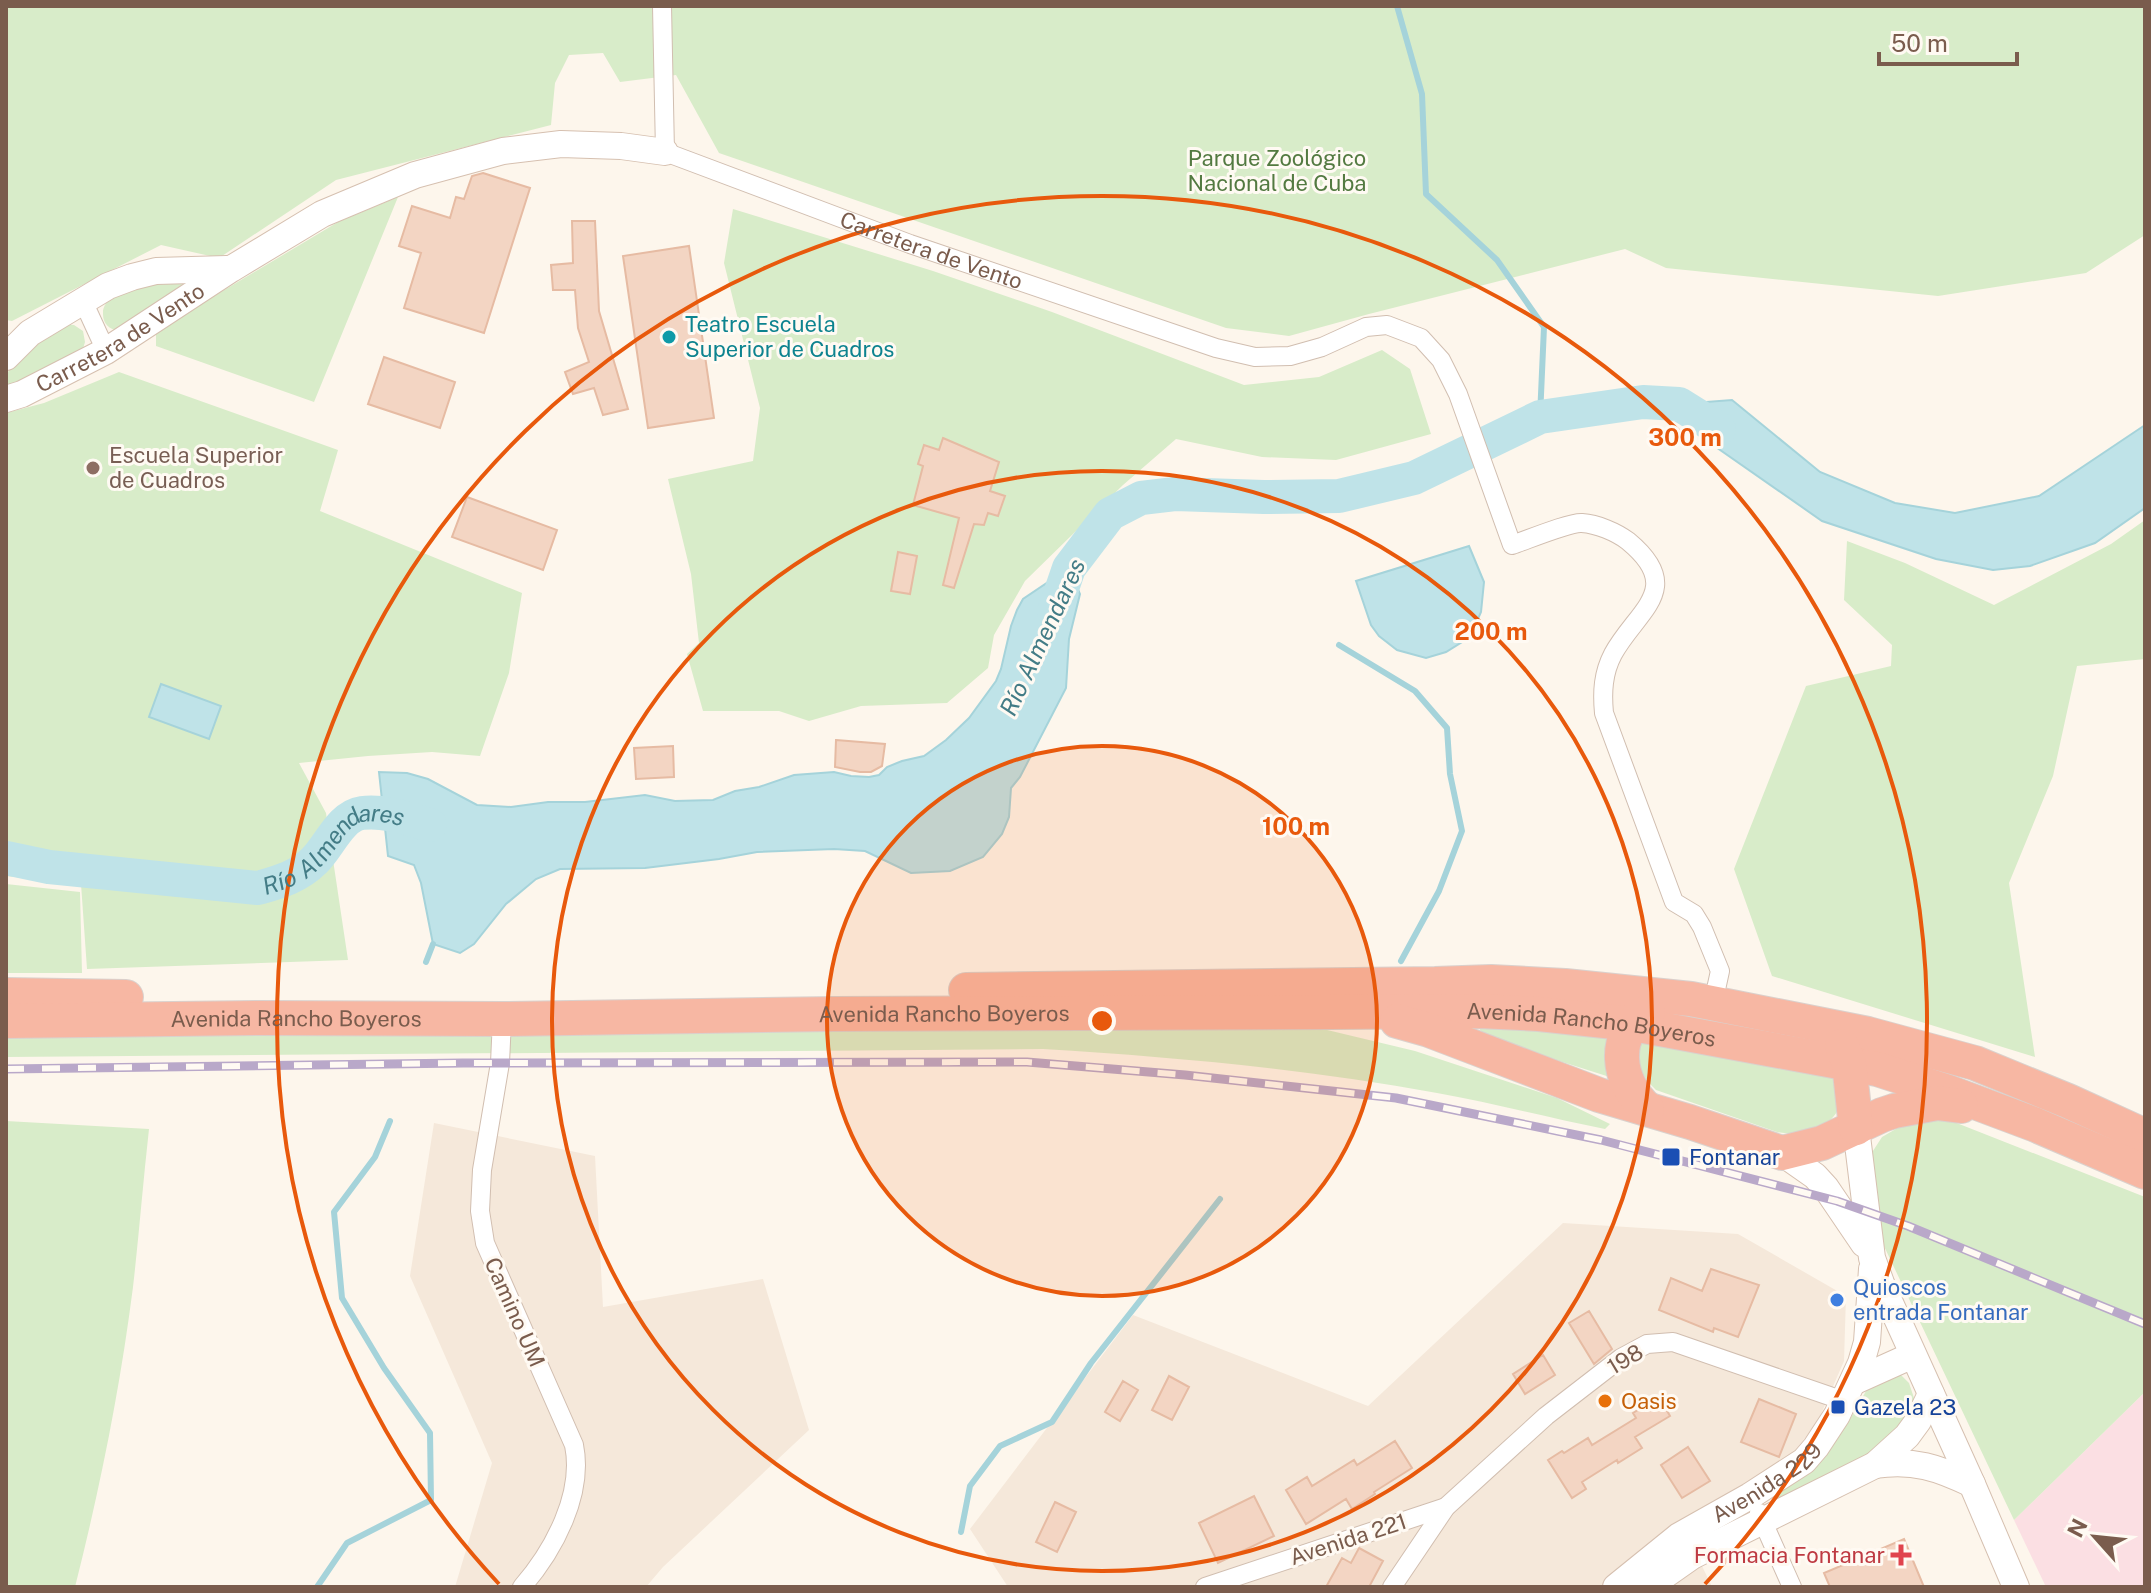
<svg xmlns="http://www.w3.org/2000/svg" width="2151" height="1593" font-family="'Public Sans',sans-serif">
	<style>
		.residential { fill: #f5e8da }
		.medical { fill: #fbdfe3 }
		.green { fill: #d8ecc9 }
		.water { fill: #bfe3e8; stroke: #a5d3da; stroke-width: 2 }
		.lines { fill: none; stroke-linecap: round; stroke-linejoin: round }
		.stream { stroke: #a5d3da; stroke-width: 6 }
		.river { stroke: #bfe3e8; stroke-width: 34 }
		.building { fill: #f3d5c3; stroke: #e6bba3; stroke-width: 2 }
		.street-casing { stroke: #d1beb0; stroke-width: 20 }
		.secondary-casing { stroke: #d6c0b0; stroke-width: 28 }
		.highway-casing { stroke: #dad1cd; stroke-width: 36 }
		.street { stroke: #fff; stroke-width: 18 }
		.secondary { stroke: #fff; stroke-width: 26 }
		.highway { stroke: #f7b7a3; stroke-width: 34 }
		.rail-casing { stroke: #b9a8c9; stroke-width: 9 }
		.rail { stroke: #fffaf3; stroke-width: 6; stroke-dasharray: 18; stroke-linecap: butt }
		.ring { fill: none; stroke: #e8590c; stroke-width: 4 }
		.culture-dot { fill: #0f9aa8; stroke: #fffaf3; stroke-width: 3 }
		.education-dot { fill: #8d6e63; stroke: #fffaf3; stroke-width: 3 }
		.transit-dot { fill: #1a4fb4; stroke: #fffaf3; stroke-width: 3 }
		.shop-dot { fill: #3f7fe0; stroke: #fffaf3; stroke-width: 3 }
		.food-dot { fill: #e8710a; stroke: #fffaf3; stroke-width: 3 }
		.health-dot { fill: #e0444e; stroke: #fffaf3; stroke-width: 3 }
		.labels { text-anchor: middle; dominant-baseline: central; stroke-width: 6; stroke-linejoin: round; paint-order: stroke }
		.park-label { font-size: 22px; fill: #537a41; stroke: #fffaf3 }
		.street-label { font-size: 22px; fill: #7a5c4d; stroke: #fffaf3 }
		.culture-label { font-size: 22px; fill: #0d838f; stroke: #fffaf3; text-anchor: start }
		.education-label { font-size: 22px; fill: #785e54; stroke: #fffaf3; text-anchor: start }
		.transit-label { font-size: 22px; fill: #164399; stroke: #fffaf3; text-anchor: start }
		.shop-label { font-size: 22px; fill: #366cbe; stroke: #fffaf3; text-anchor: start }
		.food-label { font-size: 22px; fill: #c56008; stroke: #fffaf3; text-anchor: start }
		.health-label { font-size: 22px; fill: #be3a42; stroke: #fffaf3; text-anchor: end }
		.water-label { font-size: 24px; font-style: italic; fill: #437c86; stroke: #fffaf3 }
		.centre { fill: #e8590c; stroke: #fffaf3; stroke-width: 4 }
		.ring-label { font-size: 24px; text-anchor: middle; font-weight: bold; fill: #e8590c; stroke: #fffaf3; stroke-width: 6; stroke-linejoin: round; paint-order: stroke }
	</style>
	<rect width="100%" height="100%" fill="#fdf6ec"/>
	<path class="residential" d="M434 1123 595 1156 603 1307 763 1279 809 1430 663 1567 646 1587H455L492 1463 410 1276Z
		M1563 1223 1738 1234 1846 1296 1844 1361 1818 1421 1791 1456 1683 1526 1712 1587H1008L970 1529 1133 1315 1368 1406Z"/>
	<path class="medical" d="M2145 1392V1587H2046L2014 1520Z"/>
	<path class="green" d="M6 6H2145V235L2086 273 1938 296 1666 268 1625 249 1369 314 1289 336 1226 328 719 153 676 75 620 82 603 53 569 55 555 83 551 125 336 180 219 258 161 245 12 321 6 320Z
		M398 197 314 402 156 346V331L338 222Z
		M733 209 933 271 1052 312 1244 385 1319 377 1382 350 1410 369 1431 434 1336 460 1262 457 1176 439 1123 485 1025 581 994 635 988 668 947 703 861 706 809 721 779 711H703L687 654 699 643 691 574 668 479 753 461 760 408 724 263Z
		M200 280 119 331C109 329 103 324 103 314 102 283 178 281 200 280Z
		M62 324 74 325 83 331 85 342 82 352 6 387C6 353 36 339 62 324Z
		M119 372 338 450 320 511 522 593 509 673 480 756 432 752 368 756 299 763 326 813 348 960 87 969 81 884 6 876V413L44 403Z
		M2145 520V659L2077 666 2053 776 2009 883 2035 1057 1772 976 1734 869 1806 686 1891 666 1892 645 1844 600 1847 541 1905 563 1994 605 2111 544Z
		M6 884 80 892 82 973H6Z
		M1481 1023 1610 1029 1616 1079 1487 1038 1480 1030Z
		M857 1029H1323L1415 1051 1557 1098 1610 1124 1605 1129C1549 1118 1493 1103 1437 1093 1307 1069 1175 1057 1043 1049L6 1057V1036Z
		M1640 1040 1841 1071C1841 1079 1843 1089 1842 1097 1837 1129 1804 1136 1777 1132L1656 1090C1639 1074 1637 1063 1640 1040Z
		M1930 1119 1949 1120 2145 1197V1392L2014 1520 1882 1242 1871 1154 1882 1137 1901 1126Z
		M6 1121 149 1129C143 1182 139 1235 133 1287 120 1389 100 1488 75 1587H6Z
		M1898 1372 1909 1383 1914 1398 1908 1422 1882 1452 1777 1499 1775 1495 1796 1481 1822 1460 1849 1421 1866 1391 1880 1377Z"/>
	<path class="water" d="M1732 400 1820 472 1895 503 1955 513 2039 496 2145 425V508L2095 543 2030 566 1993 570 1936 559 1822 521 1713 445 1679 404Z
		M1469 546 1484 582 1481 612 1470 637 1446 652 1426 658 1397 650 1379 636 1371 625 1356 581Z
		M1069 568 1080 594 1069 639 1066 688 1020 777 1011 788 1009 817 1002 834 983 857 950 871 911 873 865 851 834 849 757 852 719 859 645 868 560 869 536 879 506 904 474 944 460 953 433 944 421 883 414 865 388 856 379 772 407 773 428 779 477 805 511 807 548 802H585L645 795 675 801 713 800 735 791 759 787 794 775 834 772 851 776 869 777 879 775 887 767 902 761 924 756 946 740 969 718 996 681 1001 669 1011 626 1017 610 1023 599Z
		M161 684 221 706 209 739 149 717Z"/>
	<g class="lines">
		<path class="stream" d="M1397 6 1422 94 1426 194 1497 260 1544 327 1540 417
			M1339 645 1415 691 1447 728 1450 774 1462 831 1439 891 1401 961
			M426 962 433 944
			M961 1532 970 1486 1000 1446 1052 1422 1091 1363 1220 1199
			M317 1587 347 1543 431 1500 430 1433 384 1368 342 1298 334 1212 375 1157 390 1121"/>
		<g class="river">
			<path d="M1054 612 1069 568 1110 514 1141 498 1175 494 1264 497 1339 496 1414 478 1540 417 1643 402 1679 404 1719 429"/>
			<path id="s1" d="M6 858 49 867 258 888C279 882 298 877 314 861 329 847 340 816 362 813 384 810 409 819 430 825"/>
		</g>
	</g>
	<path class="building" d="M483 173 530 188 484 333 404 308 421 253 399 246 412 206 450 218 456 197 464 199 472 176Z
		M572 221H595L599 311 628 409 603 415 594 388 573 394 565 372 589 362 578 328 575 290H553L551 265 573 263Z
		M689 246 714 418 648 428 623 256Z
		M384 357 455 382 440 428 368 404Z
		M943 438 999 462 990 491 1005 496 998 516 988 513 984 525 974 524 954 588 943 585 959 518 913 505 923 466 918 464 924 445 939 450Z
		M467 497 557 530 543 570 452 537Z
		M898 552 917 556 910 594 891 591Z
		M836 740 885 744 882 766 871 772H860L835 767Z
		M673 746 674 777 636 779 634 748Z
		M1711 1269 1759 1285 1738 1337 1714 1328 1713 1332 1659 1310 1671 1278 1702 1291Z
		M1589 1311 1612 1349 1594 1364 1569 1323Z
		M1543 1355 1555 1375 1525 1394 1513 1374Z
		M1169 1376 1189 1387 1172 1420 1152 1410Z
		M1123 1381 1138 1390 1120 1421 1105 1412Z
		M1659 1397 1670 1416 1635 1437 1642 1448 1618 1463 1617 1460 1582 1482 1586 1489 1572 1498 1548 1460 1562 1451 1564 1453 1588 1438 1592 1445 1636 1418 1633 1413Z
		M1759 1399 1796 1414 1779 1457 1741 1442Z
		M1395 1441 1412 1468 1374 1492 1375 1494 1352 1509 1346 1499 1306 1524 1286 1490 1307 1477 1312 1486 1354 1460 1357 1465Z
		M1688 1447 1710 1481 1682 1498 1661 1465Z
		M1254 1496 1274 1536 1218 1563 1199 1523Z
		M1055 1502 1076 1512 1057 1552 1036 1542Z
		M1904 1539 1924 1587H1830L1824 1573Z
		M1359 1548 1383 1561 1369 1587H1326L1342 1558 1351 1563Z"/>
	<g class="lines">
		<defs>
			<g id="street">
				<path id="s2" d="M662 6 665 152 910 244 1216 348 1255 357 1290 356 1322 347 1366 327 1387 325 1421 338 1441 360 1458 394 1512 545C1527 540 1570 522 1582 523 1597 524 1616 532 1628 541 1686 589 1637 610 1613 654 1603 673 1602 692 1604 713L1674 902 1694 914 1702 927 1720 971 1713 1003"/>
				<path d="M83 301 106 351"/>
				<path d="M502 1019 500 1063 482 1170 480 1211 485 1243 574 1445C584 1494 554 1550 522 1587"/>
				<path d="M1759 1513 1792 1587"/>
				<path d="M1205 1587 1446 1507"/>
				<path d="M1392 1587 1446 1507 1546 1416 1621 1358 1647 1344 1673 1342 1844 1401"/>
			</g>
			<g id="secondary">
				<path d="M6 357 30 333 108 286 132 277 156 271 227 269"/>
				<path id="s3" d="M6 399 22 394 106 351 231 269 322 214 415 175 503 151 561 144 621 146 665 152"/>
				<path d="M1856 1128 1872 1258 1881 1283 1972 1484 2016 1587"/>
				<path d="M1782 1153 1815 1176 1826 1188 1864 1244"/>
				<path d="M1853 1382 1913 1355"/>
				<path d="M1875 1465C1913 1459 1939 1468 1972 1484"/>
				<path id="s4" d="M1616 1587 1679 1536 1750 1496 1804 1461 1816 1447 1837 1415 1861 1363 1867 1342 1872 1269"/>
				<path d="M1648 1587 1692 1556 1875 1465 1907 1436 1918 1421 1931 1394"/>
			</g>
			<g id="highway">
				<path d="M966 990 1435 984 1491 982 1565 986 1691 999 1868 1034 1975 1063 2068 1101 2145 1136"/>
				<path d="M6 995 126 997"/>
				<path id="s5" d="M6 1021 260 1018 502 1019 834 1014 1329 1012 1479 1011 1539 1014 1633 1024 1877 1069 1948 1092 2036 1125 2145 1172"/>
				<path d="M1397 1021 1429 1030 1599 1095 1690 1122 1782 1153 1822 1143 1882 1115 1894 1111 1937 1103 1961 1106"/>
				<path d="M1842 1046 1849 1063 1856 1128"/>
				<path d="M1647 1109C1617 1082 1610 1034 1648 1011"/>
			</g>
		</defs>
		<use href="#street" class="street-casing"/>
		<use href="#secondary" class="secondary-casing"/>
		<use href="#highway" class="highway-casing"/>
		<use href="#street" class="street"/>
		<use href="#secondary" class="secondary"/>
		<use href="#highway" class="highway"/>
		<defs>
			<path id="rail" d="M6 1069 463 1063 1027 1062 1185 1075 1396 1098 1601 1140 1837 1201 1908 1226 2145 1324"/>
		</defs>
		<use href="#rail" class="rail-casing"/>
		<use href="#rail" class="rail"/>
	</g>
	<circle cx="1102" cy="1021" r="275" fill="#e8590c" fill-opacity=".12"/>
	<g class="ring">
		<circle cx="1102" cy="1021" r="275"/>
		<circle cx="1102" cy="1021" r="550"/>
		<path d="M499 1584A825 825 0 1 1 1705 1584"/>
	</g>
	<circle class="culture-dot" cx="669" cy="337" r="8"/>
	<circle class="education-dot" cx="93" cy="468" r="8"/>
	<g class="transit-dot">
		<rect x="1661" y="1147" width="20" height="20" rx="4"/>
		<rect x="1830" y="1399" width="16" height="16" rx="4"/>
	</g>
	<circle class="shop-dot" cx="1837" cy="1300" r="8"/>
	<circle class="food-dot" cx="1605" cy="1401" r="8"/>
	<path class="health-dot" d="M1897 1543h8v8h8v8h-8v8h-8v-8h-8v-8h8z"/>
	<g class="labels">
		<g class="park-label">
			<text x="1277" y="158">Parque Zoológico<tspan x="1277" dy="25">Nacional de Cuba</tspan></text>
		</g>
		<g class="street-label">
			<text stroke="none"><textPath href="#s2" startOffset="430">Carretera de Vento</textPath></text>
			<text stroke="none"><textPath href="#s3" startOffset="130">Carretera de Vento</textPath></text>
			<text stroke="none"><textPath href="#s5" startOffset="938">Avenida Rancho Boyeros</textPath></text>
			<text stroke="none"><textPath href="#s5" startOffset="290">Avenida Rancho Boyeros</textPath></text>
			<text stroke="none"><textPath href="#s5" startOffset="1586">Avenida Rancho Boyeros</textPath></text>
			<text transform="translate(515 1312) rotate(66)">Camino UM</text>
			<text transform="translate(1625 1359) rotate(-31)">198</text>
			<text stroke="none"><textPath href="#s4" startOffset="184">Avenida 229</textPath></text>
			<text transform="translate(1348 1539) rotate(-18)">Avenida 221</text>
		</g>
		<g class="culture-label">
			<text x="685" y="324">Teatro Escuela<tspan x="685" dy="25">Superior de Cuadros</tspan></text>
		</g>
		<g class="education-label">
			<text x="109" y="455">Escuela Superior<tspan x="109" dy="25">de Cuadros</tspan></text>
		</g>
		<g class="transit-label">
			<text x="1689" y="1157">Fontanar</text>
			<text x="1854" y="1407">Gazela 23</text>
		</g>
		<g class="shop-label">
			<text x="1853" y="1287">Quioscos<tspan x="1853" dy="25">entrada Fontanar</tspan></text>
		</g>
		<g class="food-label">
			<text x="1621" y="1401">Oasis</text>
		</g>
		<g class="health-label">
			<text x="1885" y="1555">Formacia Fontanar</text>
		</g>
		<g class="water-label">
			<text transform="translate(1042 637) rotate(-65)">Río Almendares</text>
			<text stroke="none"><textPath href="#s1" startOffset="344">Río Almendares</textPath></text>
		</g>
	</g>
	<circle cx="1102" cy="1021" r="12" class="centre"/>
	<g class="ring-label">
		<text x="1685" y="446">300 m</text>
		<text x="1491" y="640">200 m</text>
		<text x="1296" y="835">100 m</text>
	</g>
	<rect width="2151" height="1593" fill="none" stroke="#7a5c4d" stroke-width="16"/>
	<g transform="translate(2095 1537) rotate(297)" stroke="#fffaf3" stroke-width="6" paint-order="stroke">
	<path d="M0-6L14 30L0 20L-14 30Z" fill="#7a5c4d"/>
	<text y="-12" font-size="22" font-weight="bold" text-anchor="middle" fill="#7a5c4d">N</text>
	</g>
	<path d="M1879 52v12h138v-12" fill="none" stroke="#7a5c4d" stroke-width="4"/>
	<text x="1891" y="52" font-size="24" fill="#7a5c4d" stroke="#fffaf3" stroke-width="6" paint-order="stroke">50 m</text>
</svg>
